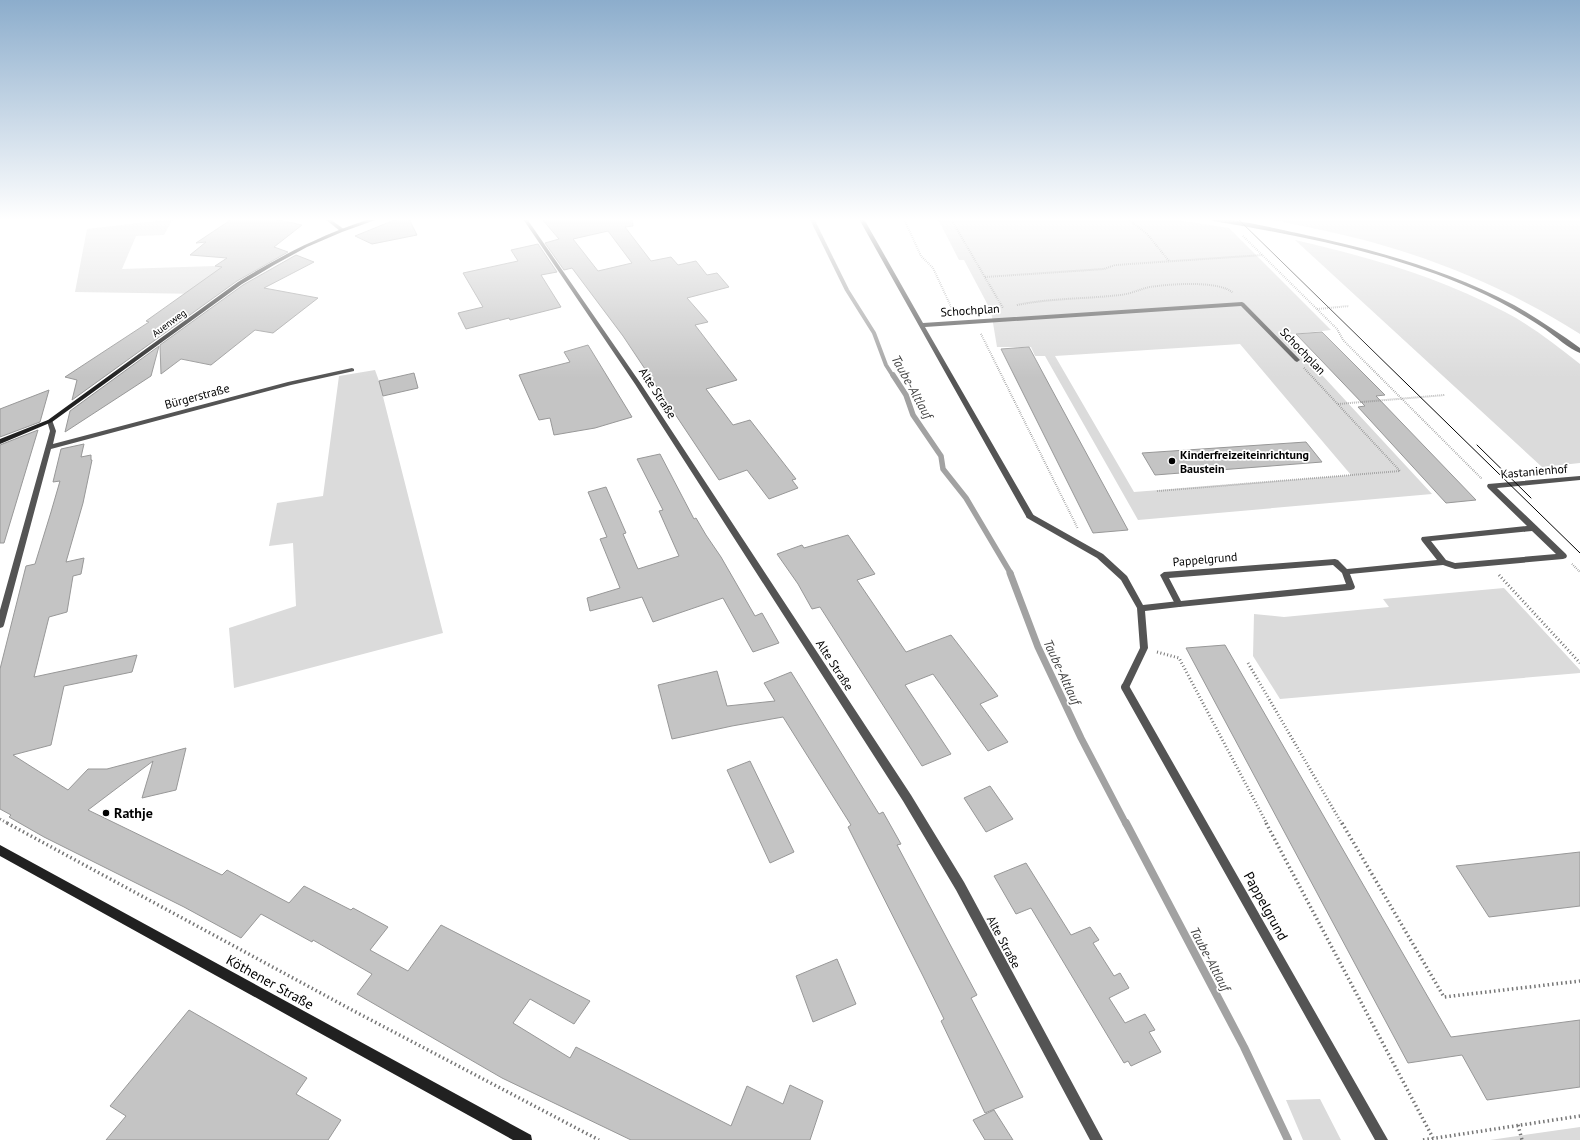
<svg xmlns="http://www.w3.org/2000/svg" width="1580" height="1140" font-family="'PT Sans',sans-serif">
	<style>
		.green { fill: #dbdbdb; fill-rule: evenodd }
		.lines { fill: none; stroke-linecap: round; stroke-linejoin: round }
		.stream-far3 { stroke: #a2a2a2; stroke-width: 4 }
		.stream-far2 { stroke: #a2a2a2; stroke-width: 5.5 }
		.stream-far1 { stroke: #a2a2a2; stroke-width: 7 }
		.stream { stroke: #a2a2a2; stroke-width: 8 }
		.building { fill: #c4c4c4; stroke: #989898; fill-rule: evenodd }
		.path-far2 { stroke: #767676; stroke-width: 2; stroke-dasharray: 0.5 1.5; stroke-linecap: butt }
		.path-far1 { stroke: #767676; stroke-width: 3; stroke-dasharray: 1 2.5; stroke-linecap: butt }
		.path { stroke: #767676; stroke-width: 3.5; stroke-dasharray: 1.5 3; stroke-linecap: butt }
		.pedestrian { fill: #545454; fill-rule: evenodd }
		.minor { fill: #545454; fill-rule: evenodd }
		.secondary { fill: #212121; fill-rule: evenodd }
		.tram { stroke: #000; stroke-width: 1 }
		.poi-dot { fill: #000; stroke: #fff; stroke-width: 1.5 }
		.labels { text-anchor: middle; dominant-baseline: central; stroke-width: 3.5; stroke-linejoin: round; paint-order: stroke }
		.far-street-label { font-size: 10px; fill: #000; stroke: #fff }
		.street-label { font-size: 12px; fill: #000; stroke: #fff }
		.poi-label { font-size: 12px; font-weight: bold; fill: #000; stroke: #fff; text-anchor: start }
		.water-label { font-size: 13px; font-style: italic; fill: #434343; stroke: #fff }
		.near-poi-label { font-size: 14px; font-weight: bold; fill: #000; stroke: #fff; text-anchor: start }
		.near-street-label { font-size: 14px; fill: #000; stroke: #fff }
	</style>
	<rect width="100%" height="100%" fill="#fff"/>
	<path class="green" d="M173 219 164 235 136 236 122 269 215 266 241 269 203 294 75 292 87 229Z
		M938 219H1171L1229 228 1331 330 1285 335 1432 494 1138 520 1045 356H1035L1031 347H997L991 311 964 260H959ZM1240 344 1351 475 1134 492 1055 356Z
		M1267 219H1580V334C1511 290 1435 258 1356 238 1327 231 1297 225 1267 219Z
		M1295 240C1368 257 1437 276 1505 312 1532 326 1556 345 1580 364V463L1542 467Z
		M375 370 379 381 443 633 234 688 229 628 296 606 293 543 269 546 277 503 323 496 339 376Z
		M1504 588 1580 670V673L1280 699 1253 656 1254 614 1284 617 1389 607 1383 599Z
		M1320 1099 1341 1140H1303L1286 1100Z
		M1580 1127V1140H1490Z"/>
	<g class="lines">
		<path class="stream-far3" d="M812 219 847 290 874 333 886 365 893 376"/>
		<path class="stream-far2" d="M893 375 906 395 913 415 941 456 943 469 966 498 1011 574"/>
		<path class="stream-far1" d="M1010 573 1038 647 1081 738 1126 824"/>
		<path class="stream" d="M1126 823 1244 1047 1288 1140"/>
	</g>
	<path class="building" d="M232 219H274L302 225 274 247 288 252 237 281 72 400 77 380 65 377 149 322 146 321 222 267 215 266 227 258 190 255 206 242 196 243Z
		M397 219H409L417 235 372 244 355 236Z
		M542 219H632L633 226 625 227 651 261 671 257 678 265 696 261 707 275 717 273 729 287 687 298 708 322 695 325 737 380 706 389 733 425 750 420 796 479 792 480 798 488 769 499 747 470 719 480 623 336 572 268 564 270 545 243 559 239ZM608 231 632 263 598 271 573 239Z
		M538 244 557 272 541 275 561 307 510 320 509 318 466 329 458 313 483 307 463 273 518 261 511 250Z
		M296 255 314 262 264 288 318 298 273 333 255 330 211 365 181 359 161 374 160 345 243 285Z
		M1322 332 1385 395 1376 396 1476 500 1446 503 1358 407 1365 406 1296 334Z
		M588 345 632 417 595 428 554 435 550 418 539 420 519 375 570 362 564 352Z
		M159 346 151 376 65 432 70 411Z
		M1029 347 1052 390 1128 530 1093 533 1001 349Z
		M414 373 418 388 383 396 379 381Z
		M49 390 40 422 0 437V409Z
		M38 430 4 543H0V445Z
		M1306 442 1322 462 1155 475 1142 453Z
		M84 444 81 457 91 455V460H92L83 503 66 562 84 558 81 574 73 576 67 612 49 617 34 677 137 655 132 672 64 686 51 745 13 755 68 790 88 769H107L186 748 176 790 142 798 153 761 88 810 222 875 227 870 289 903 304 886 351 910 353 908 388 927 370 950 408 971 441 925 590 1001 574 1024 530 999 513 1023 570 1058 576 1047 731 1126 747 1086 783 1104 790 1085 823 1101 810 1140H631L502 1078 357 994 372 974 313 940 312 942 261 914 241 938 184 907 44 837 9 817 11 815 0 809V669L26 566 35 564 51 512 60 481 53 482 61 449Z
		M660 454 694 519 696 518 706 535 721 557 755 616 762 613 779 643 753 652 723 598 653 622 642 597 590 611 587 598 620 588 600 539 607 537 588 492 606 487 626 533 623 534 638 569 679 556 659 511 663 510 637 459Z
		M848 535 875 574 857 580 906 652 951 635 998 696 980 704 1008 742 988 751 933 674 905 685 951 754 922 766 820 607 812 609 798 584 777 554 802 545 804 548Z
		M1225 645 1451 1037 1580 1020V1087L1487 1100 1462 1055 1408 1063 1186 648Z
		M717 671 727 706 775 701 764 683 791 672 879 814 883 812 901 844 897 845 977 995 971 998 1023 1097 985 1113 941 1021 944 1019 923 976 848 827 851 825 783 717 732 726 672 739 658 685Z
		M750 761 794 852 770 863 727 770Z
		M990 786 1013 819 986 832 964 798Z
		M1580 852V906L1489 917 1456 866Z
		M1026 863 1071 935 1090 927 1099 940 1093 943 1114 976 1120 973 1129 988 1109 998 1125 1023 1145 1014 1155 1030 1149 1032 1161 1052 1131 1066 1128 1061 1124 1063 1031 908 1016 914 994 876Z
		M837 959 856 1004 813 1022 796 976Z
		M189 1010 307 1078 296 1094 341 1120 328 1140H106L126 1116 110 1106Z
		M994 1110 1013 1140H985L973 1120Z"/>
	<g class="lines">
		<path class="path-far2" d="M904 219 921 256 933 268 953 311
			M951 219 1003 308
			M1128 219 1147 234 1169 261
			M1178 219H1200
			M1133 223 1137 219
			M1243 236 1337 329 1343 340 1482 479
			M985 277 1104 269 1115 265 1263 255
			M1017 305C1051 298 1086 299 1120 295 1131 294 1140 289 1150 287 1168 284 1220 280 1233 293
			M1317 309 1349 306
			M981 334 1078 529
			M1304 368 1400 471
			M1338 404 1445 395
			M1157 491 1400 471
			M1572 564 1580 572"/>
		<path class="path-far1" d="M1499 575 1580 663
			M1157 652 1179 658 1267 824
			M1248 663 1342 824
			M0 819 9 824"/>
		<path class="path" d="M7 823 352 1010 599 1140
			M1266 823 1433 1138
			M1342 823 1444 997 1580 981
			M1518 1125 1522 1140
			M1423 1140 1580 1116"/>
		<path class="pedestrian" d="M1030 513 1103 554 1127 576 1143 605 1179 601 1182 602 1183 604 1182 606 1179 607 1145 611 1148 648 1128 690 1125 691 1122 690 1121 687 1140 648 1137 608 1121 580 1097 558 1027 518 1026 516 1027 514Z"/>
		<path class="minor" d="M325 219H330L345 230 340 231Z
			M523 219H527L641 384 911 795 964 882 1103 1140H1090L956 890 903 801 635 384Z
			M859 219H864L923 323 1242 302 1244 303 1300 360 1297 362 1295 361 1241 306 925 327 1034 516 1033 518H1027Z
			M1210 219C1235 218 1272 228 1297 233 1372 249 1446 269 1514 305 1537 318 1559 333 1580 348V353C1569 349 1555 336 1545 329 1522 314 1498 300 1473 289 1391 253 1302 236 1213 221Z
			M352 368 354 369V371L291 385 51 449 4 625 3 627 0 628V610L50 431 47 421 48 420H52L56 431 53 444 288 382Z
			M1580 476V480L1497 488 1566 554 1567 556 1566 558 1563 559 1455 569 1443 565 1350 574 1355 587 1354 589 1351 590 1179 607 1176 606 1160 575 1164 572 1335 559 1338 560 1347 569 1437 560 1422 541 1421 539 1422 537 1527 526 1488 488 1487 486 1488 484ZM1532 531 1556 554 1455 563 1446 560 1431 541ZM1333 565 1342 573 1346 584 1181 601 1169 578Z
			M1125 683 1128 684 1388 1140H1375L1122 690 1121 687 1122 684Z"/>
		<path class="secondary" d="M370 219H378L342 232 307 247 274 265 242 284 52 422 0 444V439L48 420 238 282C280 256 323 234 370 219Z
			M0 845 531 1135 532 1140H513L0 856Z"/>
		<path class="tram" d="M1238 219 1580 553
			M1477 445 1531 498"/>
	</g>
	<linearGradient id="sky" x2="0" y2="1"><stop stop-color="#8cadcc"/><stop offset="0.58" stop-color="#fff"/><stop offset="1" stop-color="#fff" stop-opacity="0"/></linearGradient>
	<rect width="1580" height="378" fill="url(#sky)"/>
	<g class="poi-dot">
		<circle cx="1172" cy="461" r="4"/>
		<circle cx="106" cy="813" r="4"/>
	</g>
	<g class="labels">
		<g class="far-street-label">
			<text transform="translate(169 323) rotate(-36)">Auenweg</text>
		</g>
		<g class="street-label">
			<text transform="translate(970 310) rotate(-4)">Schochplan</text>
			<text transform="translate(1303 351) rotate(46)">Schochplan</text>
			<text transform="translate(658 393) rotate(57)">Alte Straße</text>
			<text transform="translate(197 396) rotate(-15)">Bürgerstraße</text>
			<text transform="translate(1534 471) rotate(-5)">Kastanienhof</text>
			<text transform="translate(1205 559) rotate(-5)">Pappelgrund</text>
			<text transform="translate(835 665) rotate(57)">Alte Straße</text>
			<text transform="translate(1004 942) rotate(62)">Alte Straße</text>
		</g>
		<g class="poi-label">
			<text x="1180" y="454">Kinderfreizeiteinrichtung<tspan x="1180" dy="14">Baustein</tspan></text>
		</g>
		<g class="water-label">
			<text transform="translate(912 387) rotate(61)">Taube-Altlauf</text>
			<text transform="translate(1062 672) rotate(65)">Taube-Altlauf</text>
			<text transform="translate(1210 959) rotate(62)">Taube-Altlauf</text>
		</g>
		<g class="near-poi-label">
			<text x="114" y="813">Rathje</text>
		</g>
		<g class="near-street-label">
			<text transform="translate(1266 906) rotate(61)">Pappelgrund</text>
			<text transform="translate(270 982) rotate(29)">Köthener Straße</text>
		</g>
	</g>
</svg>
